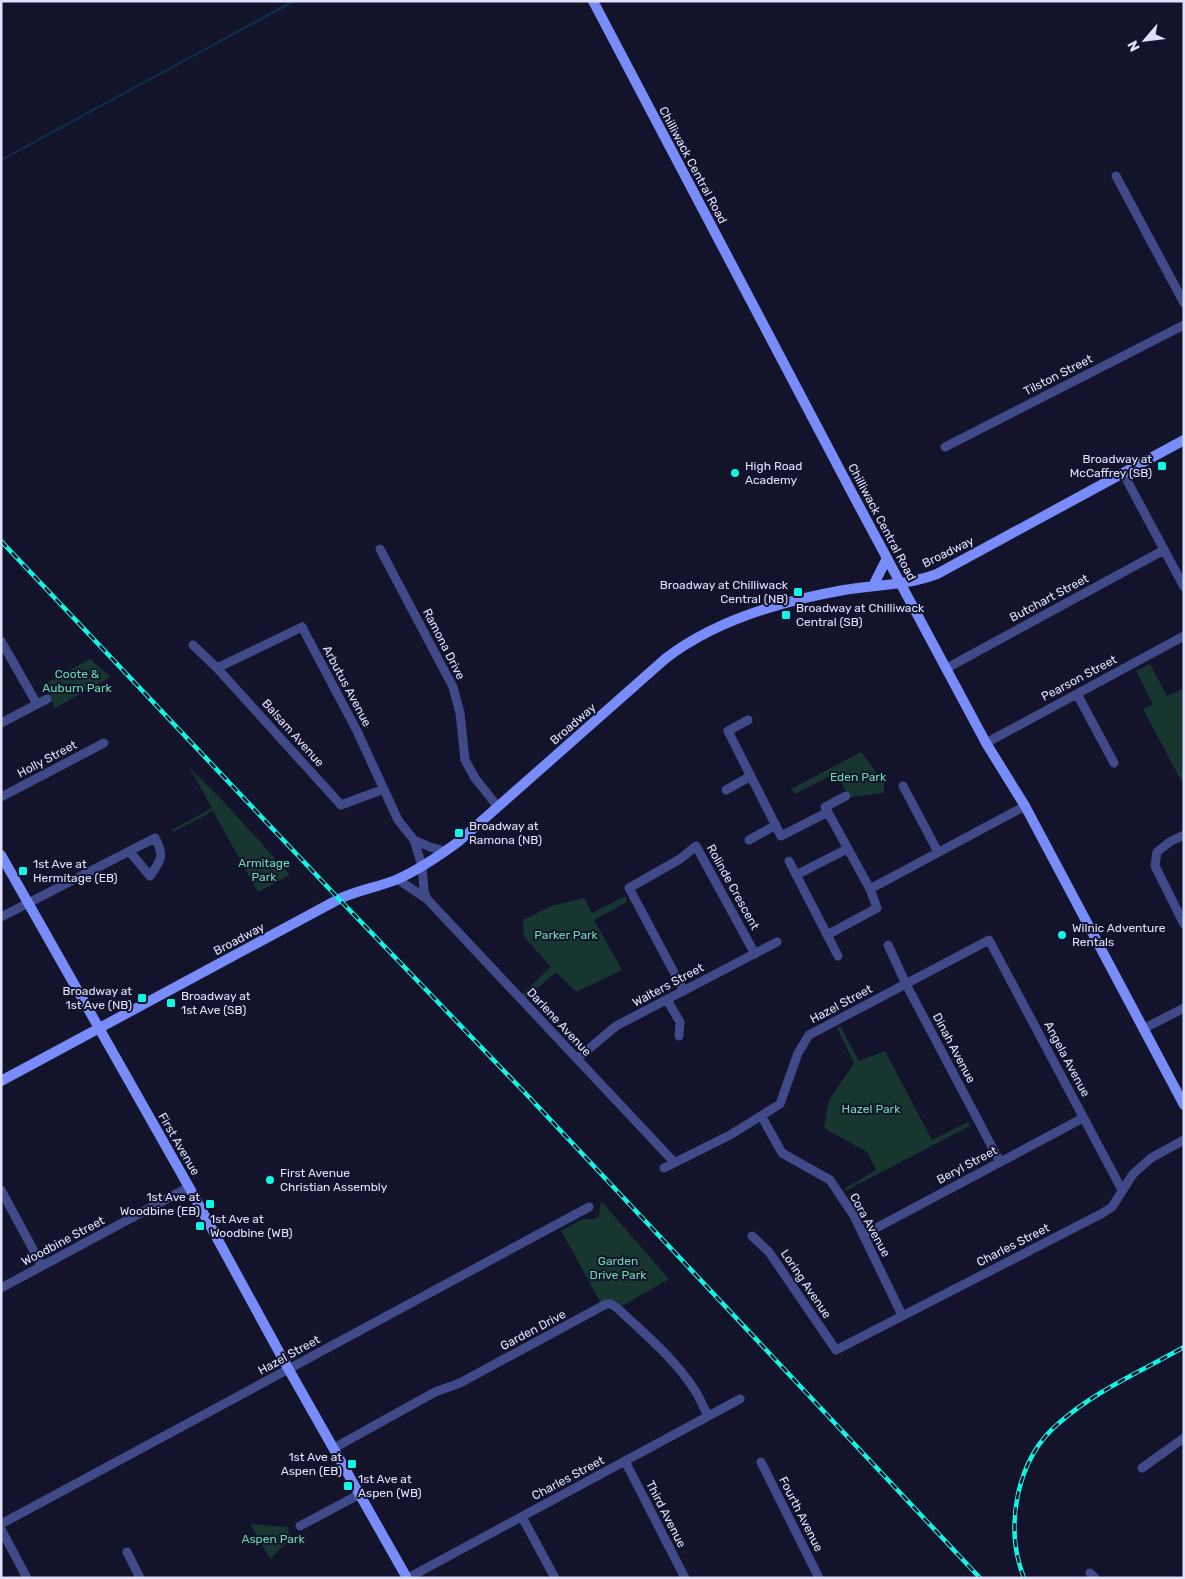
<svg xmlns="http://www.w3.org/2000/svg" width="1185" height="1579" font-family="Rubik,sans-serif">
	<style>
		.green { fill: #16362f }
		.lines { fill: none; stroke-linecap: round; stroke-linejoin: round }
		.stream { stroke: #0d2e4a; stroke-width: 2.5 }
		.street { stroke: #404a89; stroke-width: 9 }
		.secondary { stroke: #798dfa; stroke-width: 10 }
		.rail-casing { stroke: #12f7e5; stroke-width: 4.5 }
		.rail { stroke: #13132c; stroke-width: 2.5; stroke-dasharray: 8; stroke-linecap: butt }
		.poi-dot { fill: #12f7e5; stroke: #13132c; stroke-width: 2 }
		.labels { text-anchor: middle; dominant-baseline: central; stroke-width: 4; stroke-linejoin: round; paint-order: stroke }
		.street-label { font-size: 12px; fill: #dfe1fe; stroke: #13132c }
		.poi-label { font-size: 12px; fill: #dfe1fe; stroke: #13132c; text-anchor: start }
		.park-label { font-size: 12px; fill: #6bddad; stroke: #13132c }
	</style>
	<rect width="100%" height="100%" fill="#13132c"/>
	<path class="green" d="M90 659 111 677 55 708 43 685Z
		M1150 664 1167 696 1182 689 1184 692V786L1143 709 1153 704 1136 671Z
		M861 752 884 783V793L849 797 836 773 795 794 791 789Z
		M189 767 224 802 290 875 258 892 213 811 173 832 172 830 212 808Z
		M626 896 627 902 594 920 622 970 576 992 556 972 526 998 522 994 551 967 524 937 523 920 551 906 584 898 592 913Z
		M840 1026 859 1061 885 1051 932 1140 968 1122 970 1126 845 1191 844 1189 876 1170 867 1152 824 1128 829 1100 854 1063 837 1028Z
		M601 1201 669 1279 622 1306C615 1299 610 1299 601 1303L561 1231 583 1219H594L599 1216Z
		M250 1524 288 1527V1532L292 1538 270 1559Z"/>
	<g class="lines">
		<path class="stream" d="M1 160 294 1"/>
		<path class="street" d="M1116 176 1184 303
			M945 447 1184 325
			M1123 473 1184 587
			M380 549 453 687 460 713 465 760 475 778 498 807
			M1 641 37 704
			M193 645 217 668 341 805 384 789
			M217 668 302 627 357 731 398 820 414 840 422 866 424 891 427 899
			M947 668 1164 550
			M1077 694 1114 763
			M748 720 728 731 781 836 828 812
			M1 723 47 699
			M986 743 1184 636
			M903 786 938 852
			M726 790 751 776
			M1 797 104 743
			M1184 835 1171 841 1157 852 1155 866 1184 924
			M414 840 430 847 445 851
			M749 840 776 825
			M789 861 838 956
			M796 875 847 849
			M397 879 427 899 674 1162
			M870 889 1025 806
			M1 917 155 838C165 856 161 860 150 876L130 852
			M827 935 877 908 870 889 825 807 846 796
			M888 945 906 984 1000 1162
			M684 991 629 888 680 859 696 846 755 954
			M667 1000 680 1022 679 1036
			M1143 1029 1184 1008
			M577 1059 616 1026 777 942
			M762 1117 782 1153 830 1180 854 1216 902 1315
			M664 1168 730 1135 780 1104 798 1053 809 1035 989 940 1122 1190
			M1 1190 42 1266
			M863 1235 1083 1118
			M752 1236 769 1252 836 1350 1101 1214 1112 1207 1133 1174 1151 1158 1184 1140
			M1 1288 189 1187
			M334 1448 435 1392 460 1383 606 1304H611L616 1307C644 1333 675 1359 696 1392 700 1399 704 1408 708 1416
			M625 1461 685 1578
			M761 1462 819 1578
			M1142 1468 1184 1438
			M522 1517 555 1578
			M1 1524 589 1207
			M300 1526 360 1494
			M1 1529 27 1578
			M127 1552 140 1578
			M1090 1573 1095 1578
			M408 1578 740 1399"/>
		<path class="secondary" d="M593 1 851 491 986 743 1025 806 1184 1105
			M873 586 887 558
			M1 855 189 1187 289 1370 407 1578
			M1 1081 339 899C358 890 379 887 398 879 420 869 439 856 458 842L665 659C715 620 781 601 844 590 875 585 908 585 937 574L1184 440"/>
		<defs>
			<path id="rail" d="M1 541 339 899 529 1097 980 1578
				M1024 1578C1004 1527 1016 1459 1059 1423 1095 1391 1142 1371 1184 1347"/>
		</defs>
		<use href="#rail" class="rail-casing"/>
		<use href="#rail" class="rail"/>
	</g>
	<g class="poi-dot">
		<rect x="1157" y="461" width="10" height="10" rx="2.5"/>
		<circle cx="735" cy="473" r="5"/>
		<rect x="793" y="587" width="10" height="10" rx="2.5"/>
		<rect x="781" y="610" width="10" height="10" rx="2.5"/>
		<rect x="454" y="828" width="10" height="10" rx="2.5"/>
		<rect x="18" y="866" width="10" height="10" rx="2.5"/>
		<circle cx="1062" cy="935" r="5"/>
		<rect x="137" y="993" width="10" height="10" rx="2.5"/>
		<rect x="166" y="998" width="10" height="10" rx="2.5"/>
		<circle cx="270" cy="1180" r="5"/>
		<rect x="205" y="1199" width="10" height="10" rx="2.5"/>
		<rect x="195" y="1221" width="10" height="10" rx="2.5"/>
		<rect x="347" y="1459" width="10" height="10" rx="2.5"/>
		<rect x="343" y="1481" width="10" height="10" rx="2.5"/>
	</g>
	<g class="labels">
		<g class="street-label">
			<text transform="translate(693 165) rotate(62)">Chilliwack Central Road</text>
			<text transform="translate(1058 375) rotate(-27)">Tilston Street</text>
			<text transform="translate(882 522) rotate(62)">Chilliwack Central Road</text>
			<text transform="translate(948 552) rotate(-26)">Broadway</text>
			<text transform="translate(1049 598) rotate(-28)">Butchart Street</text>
			<text transform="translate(444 644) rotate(63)">Ramona Drive</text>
			<text transform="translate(1079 678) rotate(-28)">Pearson Street</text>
			<text transform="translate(347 686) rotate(62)">Arbutus Avenue</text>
			<text transform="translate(573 724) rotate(-41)">Broadway</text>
			<text transform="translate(293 733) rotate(48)">Balsam Avenue</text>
			<text transform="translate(47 759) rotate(-28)">Holly Street</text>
			<text transform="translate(733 887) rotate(61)">Rolinde Crescent</text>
			<text transform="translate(239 939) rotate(-28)">Broadway</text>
			<text transform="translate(668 985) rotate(-28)">Walters Street</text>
			<text transform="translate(841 1004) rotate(-28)">Hazel Street</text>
			<text transform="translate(559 1022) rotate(47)">Darlene Avenue</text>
			<text transform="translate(954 1048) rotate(62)">Dinah Avenue</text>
			<text transform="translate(1067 1059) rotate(62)">Angela Avenue</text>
			<text transform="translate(179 1144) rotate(60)">First Avenue</text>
			<text transform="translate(967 1165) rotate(-28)">Beryl Street</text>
			<text transform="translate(870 1225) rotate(61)">Cora Avenue</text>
			<text transform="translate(63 1241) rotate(-28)">Woodbine Street</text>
			<text transform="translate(1013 1245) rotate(-27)">Charles Street</text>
			<text transform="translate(806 1284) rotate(56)">Loring Avenue</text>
			<text transform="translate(533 1330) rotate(-28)">Garden Drive</text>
			<text transform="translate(289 1355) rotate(-29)">Hazel Street</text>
			<text transform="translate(568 1478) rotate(-28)">Charles Street</text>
			<text transform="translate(666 1514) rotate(63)">Third Avenue</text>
			<text transform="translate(801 1514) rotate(63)">Fourth Avenue</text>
		</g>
		<g class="poi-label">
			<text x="1152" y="459" text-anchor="end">Broadway at<tspan x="1152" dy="14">McCaffrey (SB)</tspan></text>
			<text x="745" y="466">High Road<tspan x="745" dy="14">Academy</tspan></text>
			<text x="788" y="585" text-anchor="end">Broadway at Chilliwack<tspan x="788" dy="14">Central (NB)</tspan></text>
			<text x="796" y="608">Broadway at Chilliwack<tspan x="796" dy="14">Central (SB)</tspan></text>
			<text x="469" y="826">Broadway at<tspan x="469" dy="14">Ramona (NB)</tspan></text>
			<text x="33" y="864">1st Ave at<tspan x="33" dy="14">Hermitage (EB)</tspan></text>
			<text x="1072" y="928">Wilnic Adventure<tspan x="1072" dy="14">Rentals</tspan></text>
			<text x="132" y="991" text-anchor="end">Broadway at<tspan x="132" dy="14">1st Ave (NB)</tspan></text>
			<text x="181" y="996">Broadway at<tspan x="181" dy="14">1st Ave (SB)</tspan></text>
			<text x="280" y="1173">First Avenue<tspan x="280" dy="14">Christian Assembly</tspan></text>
			<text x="200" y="1197" text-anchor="end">1st Ave at<tspan x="200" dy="14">Woodbine (EB)</tspan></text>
			<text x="210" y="1219">1st Ave at<tspan x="210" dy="14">Woodbine (WB)</tspan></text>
			<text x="342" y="1457" text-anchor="end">1st Ave at<tspan x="342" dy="14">Aspen (EB)</tspan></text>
			<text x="358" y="1479">1st Ave at<tspan x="358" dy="14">Aspen (WB)</tspan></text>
		</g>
		<g class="park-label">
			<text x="77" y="674">Coote &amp;<tspan x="77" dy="14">Auburn Park</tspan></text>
			<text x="858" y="777">Eden Park</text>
			<text x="264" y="863">Armitage<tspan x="264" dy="14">Park</tspan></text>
			<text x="566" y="935">Parker Park</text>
			<text x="871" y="1109">Hazel Park</text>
			<text x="618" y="1261">Garden<tspan x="618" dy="14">Drive Park</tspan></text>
			<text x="273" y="1539">Aspen Park</text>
		</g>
	</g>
	<rect width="1185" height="1579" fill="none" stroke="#dfe1fe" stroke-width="5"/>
	<g transform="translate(1145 40) rotate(242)" stroke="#13132c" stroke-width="4" paint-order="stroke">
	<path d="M0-4L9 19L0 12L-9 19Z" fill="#dfe1fe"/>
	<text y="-8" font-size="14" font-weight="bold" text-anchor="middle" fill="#dfe1fe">N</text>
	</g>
</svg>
